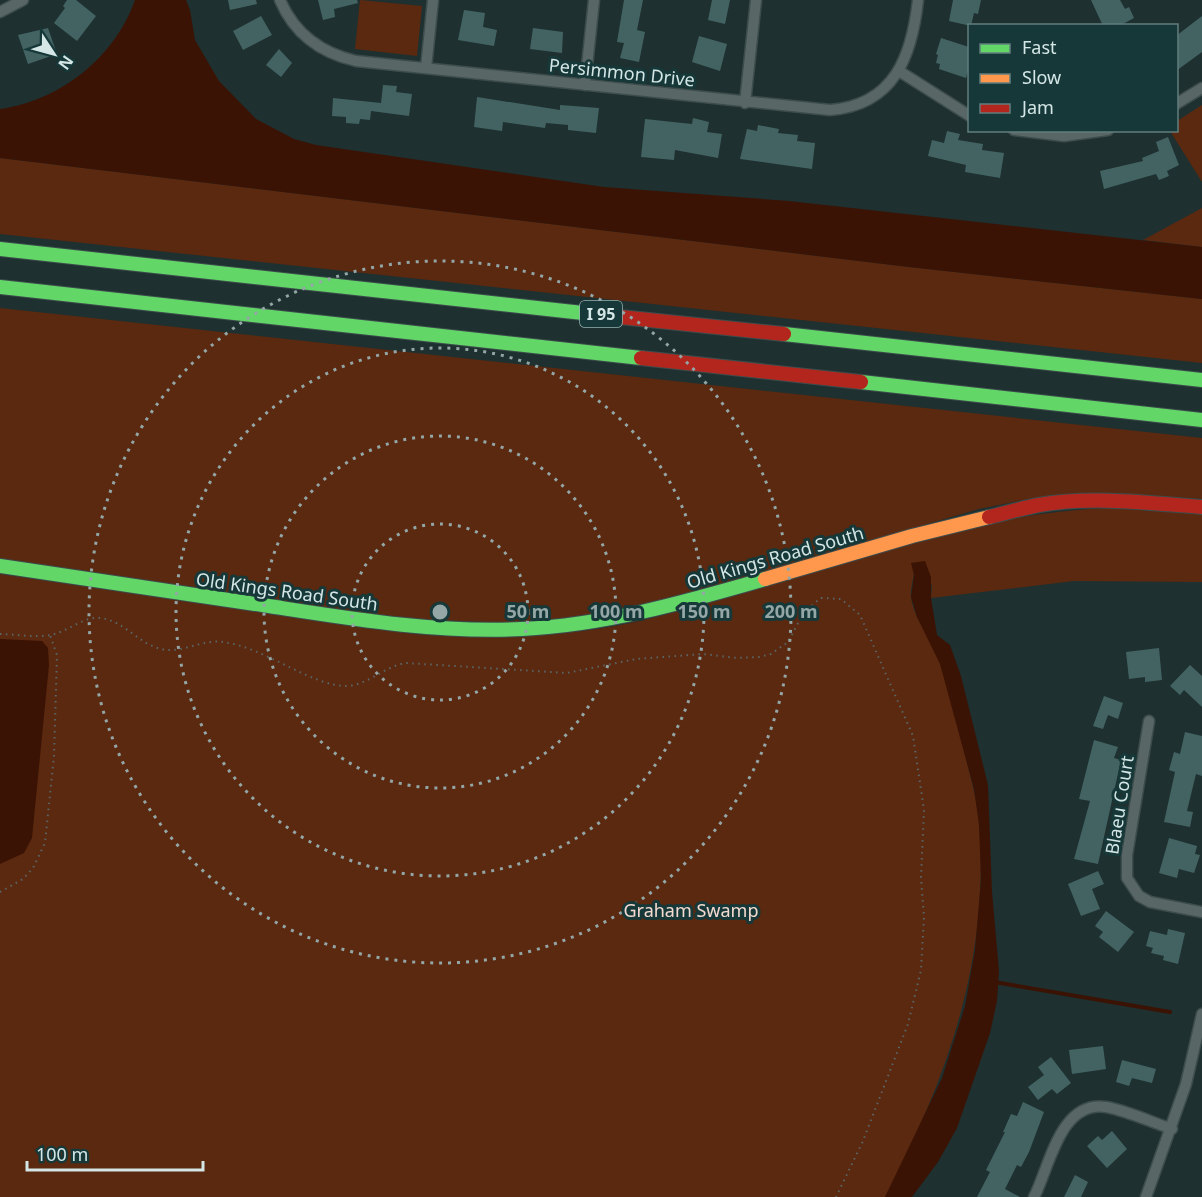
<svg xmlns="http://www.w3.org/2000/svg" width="1202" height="1197" font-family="'Noto Sans',sans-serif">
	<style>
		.green { fill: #5b2910 }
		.water { fill: #3b1304 }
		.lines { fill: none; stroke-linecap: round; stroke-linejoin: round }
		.stream { stroke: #3b1304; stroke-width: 4 }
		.building { fill: #436363 }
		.street-casing { stroke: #3d4c4c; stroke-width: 13 }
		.fast-casing { stroke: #3d4c4c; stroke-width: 16 }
		.slow-casing { stroke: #3d4c4c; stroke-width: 16 }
		.jam-casing { stroke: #3d4c4c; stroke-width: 16 }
		.path { stroke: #5a6666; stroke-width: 2; stroke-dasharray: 1.5 4.5; stroke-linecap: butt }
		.street { stroke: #596666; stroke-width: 10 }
		.fast { stroke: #63d668; stroke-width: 14 }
		.slow { stroke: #ff974d; stroke-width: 14 }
		.jam { stroke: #b3261e; stroke-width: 14 }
		.ring { fill: none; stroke: #94a6a6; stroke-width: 3; stroke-dasharray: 3 6 }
		.labels { text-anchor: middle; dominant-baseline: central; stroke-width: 6; stroke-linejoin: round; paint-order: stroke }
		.shield { fill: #163838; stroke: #9bb2b2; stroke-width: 1.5 }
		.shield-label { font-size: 16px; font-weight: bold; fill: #d4e6e6 }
		.street-label { font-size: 18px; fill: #d4e6e6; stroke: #163838 }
		.park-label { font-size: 18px; fill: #f4dad0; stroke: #163838 }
		.centre { fill: #94a6a6; stroke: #163838; stroke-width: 3 }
		.ring-label { font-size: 18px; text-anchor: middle; font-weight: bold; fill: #94a6a6; stroke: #163838; stroke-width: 6; stroke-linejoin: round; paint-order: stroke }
	</style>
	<rect width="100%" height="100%" fill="#1e3030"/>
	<path class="green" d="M360 0 422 6 417 56 355 49Z
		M1202 105V182L1170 131 1176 130 1177 121Z
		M0 158 909 267 1202 299V363L0 234Z
		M1202 208V247L1143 240Z
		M0 308 1202 438V499L1121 494 1034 498 979 509 665 600 576 617 509 623 386 618 0 561Z
		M1109 508 1202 514V582L1074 581 931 598 932 585 914 570C914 579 910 589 911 597 914 619 929 635 937 655 953 697 962 744 973 787 981 820 982 857 980 891 975 1001 936 1100 885 1197H0V574L414 634C486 639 559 638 630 623 790 587 944 514 1109 508Z"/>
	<path class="water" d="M135 0H186L190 10 195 40 219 81 256 119 294 139 316 145 604 187 789 201 1202 247V299L909 267 0 158V109C60 101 115 57 135 0Z
		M925 561 931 577V598L937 635 950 645 961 676 988 785 992 892 999 971 997 1001 990 1033 957 1128 938 1162 912 1197H885L942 1078 965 1006 975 950 981 879 979 825 974 789 940 664 917 617 911 597 914 575 911 563Z
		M0 639 42 641 48 648 49 665 32 838 24 853 0 864Z"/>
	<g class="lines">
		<path class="stream" d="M994 982 1170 1012"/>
	</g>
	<path class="building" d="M67 0H76L96 16 77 41 54 23 65 8 63 6Z
		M228 0H256L257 4 230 10Z
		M318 0H357L358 3 334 9 335 17 323 20Z
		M624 0H643L637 30 645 32 639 62 620 58 624 43 617 42Z
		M712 0H730L725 24 708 20Z
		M953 0H981L978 14 974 13 971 26 949 21Z
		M1091 0H1120L1125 9 1129 7 1134 18 1119 26H1103Z
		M464 10 485 13 483 27 497 30 494 46 458 40Z
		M261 16 272 35 243 50 233 31Z
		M1202 16V52L1176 71V36Z
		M48 28 57 54 28 64 18 35Z
		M533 28 563 32 562 53 530 49Z
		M699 36 727 44 720 71 692 62Z
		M941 38 969 47V67L966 78 939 69 940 64 936 63 938 55 936 54Z
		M279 49 292 63 281 77 266 65Z
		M383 85 397 86 396 92 412 94 409 116 371 111 370 120 360 119 359 124 346 123V117L332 116 333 98 381 103Z
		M477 97 560 110V105L599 108 596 133 568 130V125L546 123 545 128 503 122 502 131 474 127Z
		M693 118 709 122 707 132 722 134 718 158 675 150 674 160 641 157 645 119 692 124Z
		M758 125 779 129 778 133 798 135 797 141 815 143 812 169 740 159 747 129 757 131Z
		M947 131 960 134 958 140 983 144 982 150 1004 153 1000 178 965 172 966 165 928 156 932 140 944 143Z
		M1168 137 1179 165 1167 171 1169 176 1159 180 1156 174 1104 189 1100 171 1143 161 1142 158 1159 151 1156 142Z
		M1159 648 1162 680 1145 682V677L1129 679 1126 652Z
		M1190 665 1202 676V707L1184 690 1180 695 1170 686Z
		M1104 696 1123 703 1118 719 1108 715 1103 729 1093 726Z
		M1185 732 1202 736V776L1196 774 1187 811 1193 812 1190 827 1164 822 1175 772 1169 770 1174 752 1180 754Z
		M1094 740 1118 747 1114 758 1121 760 1098 864 1074 859 1090 801 1079 799Z
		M1169 838 1197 846 1195 854 1200 855 1194 873 1179 869 1177 878 1159 873Z
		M1098 871 1104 884 1092 889 1100 909 1081 916 1068 884Z
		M1106 911 1134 932 1118 952 1099 937 1103 932 1095 926Z
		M1168 929 1185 933 1178 964 1163 960 1164 956 1151 953 1153 948 1146 946 1150 931 1167 935Z
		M1103 1046 1106 1069 1072 1074 1069 1050Z
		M1051 1057 1071 1083 1057 1094 1052 1089 1038 1100 1028 1087 1044 1075 1038 1067Z
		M1122 1060 1156 1069 1152 1083 1132 1078 1129 1086 1116 1082Z
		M1023 1102 1044 1112 1029 1152 1021 1167 1017 1165 1005 1189 1020 1197H977L990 1172 986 1170 1005 1132H1003L1011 1114 1017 1116Z
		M1112 1131 1127 1149 1107 1168 1087 1146 1098 1136 1102 1140Z
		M1075 1175 1088 1182 1081 1197H1064Z"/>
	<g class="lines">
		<defs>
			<path id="street" d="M280 0C294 33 321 53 356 61L830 110C895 105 912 55 918 0
				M0 12 23 0
				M426 68 433 0
				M899 71 970 116
				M585 85 594 0
				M745 103 756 0
				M1176 104 1202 88
				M1014 130 1064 136 1108 130
				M1149 721 1127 855V878L1139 896 1150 902 1202 912
				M1034 1197C1050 1166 1060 1100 1106 1107 1128 1111 1151 1122 1172 1129
				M1146 1197 1186 1084 1202 1014"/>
			<path id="fast" d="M0 249 601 315
				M0 287 641 358
				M784 334 1202 380
				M861 382 1202 420
				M0 566C90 579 179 593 269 606 353 619 436 633 522 629 606 625 685 602 765 579"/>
			<path id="slow" d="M765 579 912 536 989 517"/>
			<path id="jam" d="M601 315 784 334
				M641 358 861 382
				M989 517C1006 513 1022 508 1039 505 1092 496 1149 503 1202 507"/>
		</defs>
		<use href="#street" class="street-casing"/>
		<use href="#fast" class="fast-casing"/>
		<use href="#slow" class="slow-casing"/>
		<use href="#jam" class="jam-casing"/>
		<path class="path" d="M0 634C15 634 35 638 50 635 68 632 83 616 101 618 124 621 139 644 161 649 182 654 201 639 223 642 264 647 313 687 347 686 368 685 385 666 406 663L567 673 636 659 703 654 737 658 759 657 771 654 788 642 804 612 821 598 841 599 860 615 913 736 924 810 921 878 924 917 921 970 908 1024 863 1141 836 1197
			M0 892 23 879 33 868 45 843 54 756 57 655 50 635"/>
		<use href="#street" class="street"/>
		<use href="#fast" class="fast"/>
		<use href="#slow" class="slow"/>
		<use href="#jam" class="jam"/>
	</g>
	<g class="ring">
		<circle cx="440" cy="612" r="88"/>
		<circle cx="440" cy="612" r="176"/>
		<circle cx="440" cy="612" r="264"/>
		<circle cx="440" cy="612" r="351"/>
	</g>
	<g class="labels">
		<rect class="shield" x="580" y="301" width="42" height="26" rx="4.5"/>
		<g class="shield-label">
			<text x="601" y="314">I 95</text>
		</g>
		<g class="street-label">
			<text transform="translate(622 72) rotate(6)">Persimmon Drive</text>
			<text transform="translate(775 557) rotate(-16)">Old Kings Road South</text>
			<text transform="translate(287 591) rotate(8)">Old Kings Road South</text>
			<text transform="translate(1119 805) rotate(-81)">Blaeu Court</text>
		</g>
		<g class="park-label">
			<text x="691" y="910">Graham Swamp</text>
		</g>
	</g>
	<circle cx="440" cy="612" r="9" class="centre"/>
	<g class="ring-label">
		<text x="528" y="618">50 m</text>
		<text x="616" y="618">100 m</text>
		<text x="704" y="618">150 m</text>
		<text x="791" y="618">200 m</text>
	</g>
	<rect x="968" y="24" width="210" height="108" fill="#163838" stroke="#627e7e" stroke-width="1.5"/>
	<rect x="980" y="44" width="30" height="9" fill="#63d668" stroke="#627e7e" stroke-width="1.5"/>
	<text x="1022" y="54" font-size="18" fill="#d4e6e6">Fast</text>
	<rect x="980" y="74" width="30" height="9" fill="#ff974d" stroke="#627e7e" stroke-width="1.5"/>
	<text x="1022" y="84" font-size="18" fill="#d4e6e6">Slow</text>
	<rect x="980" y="104" width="30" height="9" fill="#b3261e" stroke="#627e7e" stroke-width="1.5"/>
	<text x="1022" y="114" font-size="18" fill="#d4e6e6">Jam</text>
	<g transform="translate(54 54) rotate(126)" stroke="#163838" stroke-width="4.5" paint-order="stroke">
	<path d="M0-4.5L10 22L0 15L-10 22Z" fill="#d4e6e6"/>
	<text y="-9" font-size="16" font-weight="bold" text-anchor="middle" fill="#d4e6e6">N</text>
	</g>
	<path d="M27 1161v9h176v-9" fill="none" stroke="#d4e6e6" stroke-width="3"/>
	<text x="36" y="1161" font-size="18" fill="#d4e6e6" stroke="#163838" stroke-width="4.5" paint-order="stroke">100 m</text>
</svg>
